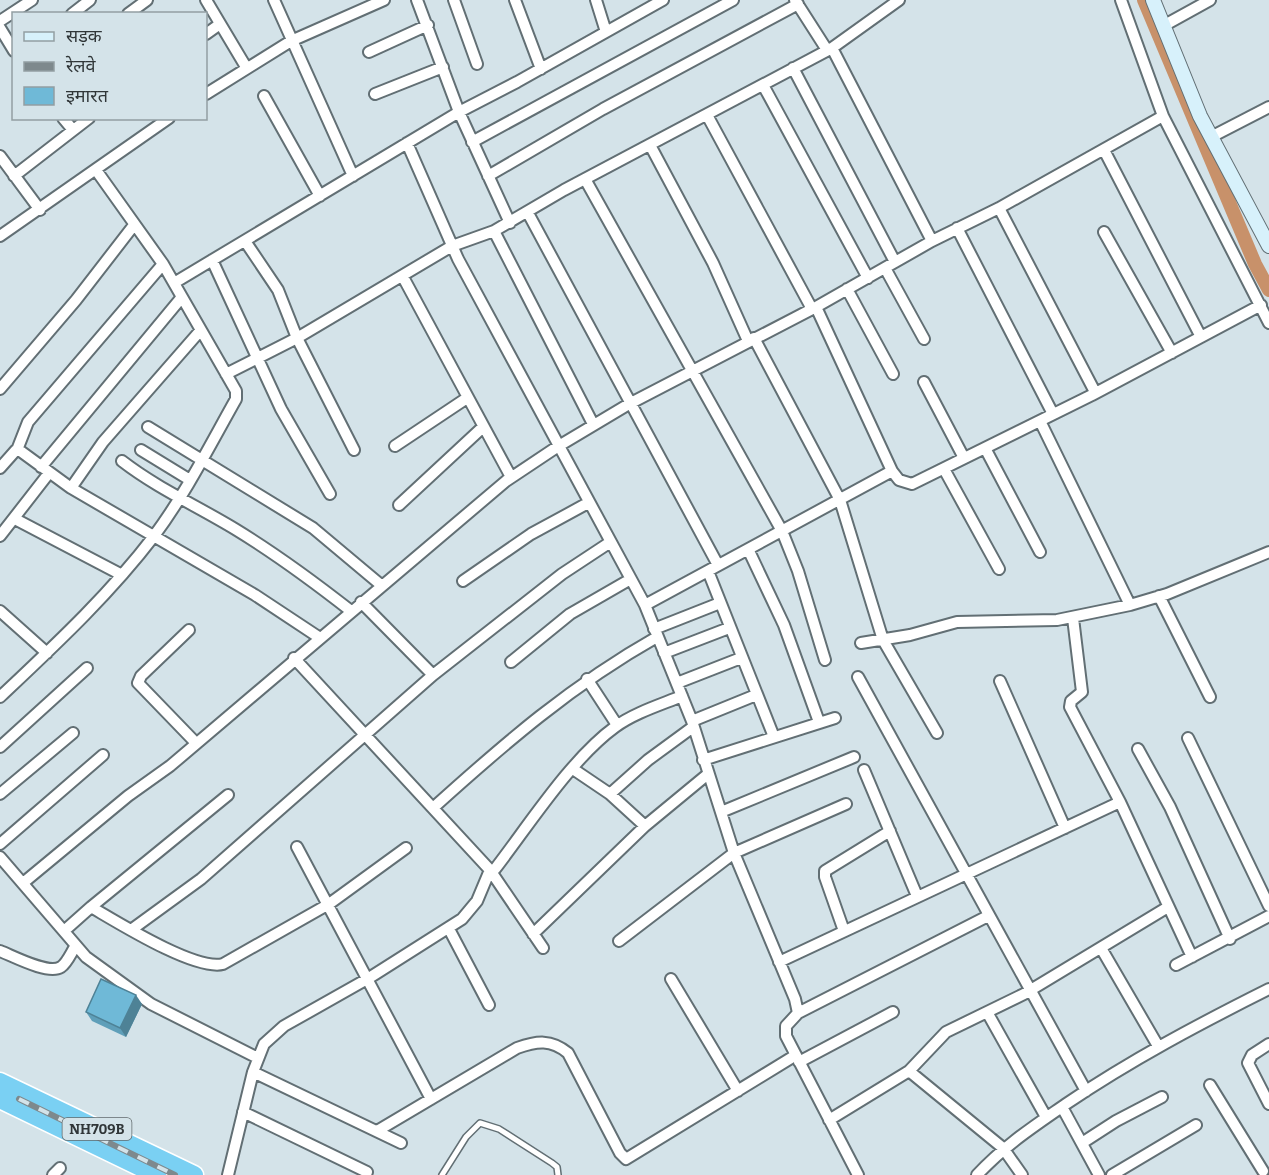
<svg xmlns="http://www.w3.org/2000/svg" width="1269" height="1175" font-family="Bitter,'Noto Sans Devanagari',serif">
	<style>
		.lines { fill: none; stroke-linecap: round; stroke-linejoin: round }
		.canal { stroke: #c8916a; stroke-width: 14 }
		.lane-casing { stroke: #626f74; stroke-width: 8 }
		.street-casing { stroke: #626f74; stroke-width: 14 }
		.secondary-casing { stroke: #626f74; stroke-width: 16 }
		.highway-casing { stroke: #fff; stroke-width: 21 }
		.lane { stroke: #fff; stroke-width: 5 }
		.street { stroke: #fff; stroke-width: 10 }
		.secondary { stroke: #d7f1fb; stroke-width: 14 }
		.highway { stroke: #7ad0f3; stroke-width: 18 }
		.rail-casing { stroke: #7e898d; stroke-width: 6 }
		.rail { stroke: #d4e3e9; stroke-width: 4; stroke-dasharray: 11; stroke-linecap: butt }
		.wall { fill: #5f9fb9 }
		.shaded-wall { fill: #4e8296 }
		.building { fill: #6fb9d7; stroke: #4e8296; stroke-width: 1.5 }
		.labels { text-anchor: middle; dominant-baseline: central; stroke-width: 5; stroke-linejoin: round; paint-order: stroke }
		.shield { fill: #d4e3e9; stroke: #616a6d; stroke-width: 1.5 }
		.shield-label { font-size: 14px; font-weight: bold; fill: #303638 }
	</style>
	<rect width="100%" height="100%" fill="#d4e3e9"/>
	<g class="lines">
		<path class="canal" d="M1144 0 1255 264 1269 290"/>
		<defs>
			<path id="lane" d="M442 1175 466 1137 480 1123 499 1129 552 1163 557 1167 558 1175"/>
			<path id="street" d="M206 0 246 67
				M274 0 353 176
				M417 0 459 112 510 223
				M454 0 477 64
				M515 0 541 69
				M596 0 606 32
				M795 0 827 50
				M1121 0 1163 116 1269 323
				M72 14 90 0
				M128 14 147 0
				M0 21 32 0
				M1163 26 1210 0
				M0 28 14 51
				M206 34 220 24
				M832 48 932 241
				M369 52 428 25
				M793 68 895 262
				M763 85 868 278
				M206 94 291 41 384 0
				M375 94 443 67
				M264 96 320 196
				M707 115 812 309
				M63 118 73 130
				M1211 137 1269 107
				M472 142 733 0
				M407 143 458 259 645 605 692 721 734 853 795 999 798 1013 786 1026V1036L858 1175
				M650 145 713 263 748 341
				M1104 150 1201 337
				M0 156 40 210
				M14 176 89 118
				M488 176 603 109 798 4
				M585 179 782 531 798 571 825 660
				M999 208 1095 392
				M528 213 718 565
				M957 228 1053 414
				M494 231 593 424
				M1104 232 1172 353
				M0 236 169 118
				M245 241 278 290 297 338 354 450
				M212 260 281 409 330 494
				M885 268 924 339
				M403 277 511 477
				M174 283 459 112 517 82 663 0
				M847 289 893 374
				M816 307 892 471 899 480 912 484 1092 395 1261 305
				M754 338 840 500 883 640 937 733
				M226 374 297 338 452 246 494 231 564 190 832 48 899 0
				M924 382 964 458
				M0 389 76 300 134 225
				M1040 421 1130 605
				M148 427 313 528 381 585
				M395 446 467 398
				M985 448 1040 552
				M17 450 28 422 163 264
				M141 450 190 480
				M122 461C157 488 197 506 235 529 276 554 314 582 351 611
				M41 467 182 297
				M0 468 16 450H19L71 488 255 595 320 638
				M944 469 999 569
				M71 488 103 442 200 331
				M399 505 483 427
				M15 519 122 575
				M0 536 49 473
				M748 549 784 625 819 722
				M708 571 774 737
				M463 581 531 534 588 503
				M1159 596 1210 697
				M361 602 433 675
				M645 605 892 471
				M0 611 47 653
				M1073 618 1082 692 1071 701 1070 707 1120 802 1192 957
				M654 629 720 603
				M189 630 141 676 138 683 196 743
				M861 643 910 635 957 622 1057 620 1130 605 1167 594 1269 552
				M664 653 729 628
				M294 658 490 870 495 869C529 825 571 759 615 727 634 713 660 705 682 696
				M511 662 570 614 629 580
				M858 677 1086 1091
				M587 679 617 725
				M1000 681 1065 828
				M677 683 741 658
				M0 697C54 646 109 595 154 536 186 493 210 445 236 399V391L163 264 96 170
				M692 721 756 695
				M1188 738 1269 906
				M0 747 87 668
				M1138 749 1170 807 1230 939
				M703 760 835 718
				M573 769 610 794 645 826
				M864 770 917 896
				M0 794 73 733
				M610 794 648 760 693 727
				M433 808C505 743 572 685 657 637
				M721 812 854 757
				M0 844 103 755
				M297 847 431 1099
				M0 857 86 957 151 1004 258 1058
				M490 870 543 948
				M23 883 128 796 170 766 506 481 557 447 629 404 816 307 932 241 999 208 1163 116
				M91 907 228 795
				M449 929 489 1005
				M131 930 201 879 433 675 562 574 609 543
				M64 931 91 907C117 922 195 971 223 964L329 904 406 848
				M844 931 825 877V871L890 831
				M533 934 645 826 708 774
				M619 941 734 853 846 804
				M1101 948 1158 1046
				M0 951C13 956 48 975 61 967 67 963 71 953 75 947
				M779 962 1120 802
				M1176 965 1269 916
				M671 979 738 1091
				M987 1012 1046 1117
				M798 1013 988 916
				M1269 1044 1252 1055 1248 1063 1269 1104
				M799 1062 893 1012
				M253 1072 401 1143
				M1210 1085 1263 1171
				M1062 1107 1099 1175
				M243 1112 367 1172
				M829 1120 909 1071
				M377 1131 517 1048C537 1041 551 1039 568 1053L620 1153 626 1159 796 1055
				M1082 1143 1116 1121 1162 1097
				M53 1175 60 1168
				M228 1175 253 1072 264 1044 284 1026 369 978 462 919 477 901 490 870
				M977 1175C1005 1145 1033 1127 1066 1104 1131 1060 1199 1024 1269 989
				M1022 1175 1003 1148 909 1071 946 1032 1024 994 1168 907
				M1112 1175 1196 1125"/>
			<path id="secondary" d="M1153 0 1200 116 1269 246"/>
			<path id="highway" d="M0 1082 194 1175
				M0 1099 157 1175"/>
		</defs>
		<use href="#lane" class="lane-casing"/>
		<use href="#street" class="street-casing"/>
		<use href="#secondary" class="secondary-casing"/>
		<use href="#highway" class="highway-casing"/>
		<use href="#lane" class="lane"/>
		<use href="#street" class="street"/>
		<use href="#secondary" class="secondary"/>
		<use href="#highway" class="highway"/>
		<defs>
			<path id="rail" d="M19 1099 175 1175"/>
		</defs>
		<use href="#rail" class="rail-casing"/>
		<use href="#rail" class="rail"/>
	</g>
	<path class="wall" d="M142 1004 126 1037 92 1021 86 1012Z"/>
	<path class="shaded-wall" d="M136 995 142 1004 126 1037 120 1028Z"/>
	<path class="building" d="M101 979 136 995 120 1028 86 1012Z"/>
	<g class="labels">
		<rect class="shield" x="62.5" y="1118" width="69" height="22" rx="4.5"/>
		<g class="shield-label">
			<text x="97" y="1129">NH709B</text>
		</g>
	</g>
	<rect x="12" y="12" width="195" height="108" fill="#d4e3e9" stroke="#929ea2" stroke-width="1.5"/>
	<rect x="24" y="32" width="30" height="9" fill="#d7f1fb" stroke="#929ea2" stroke-width="1.5"/>
	<text x="66" y="42" font-size="18" fill="#303638">सड़क</text>
	<rect x="24" y="62" width="30" height="9" fill="#7e898d" stroke="#929ea2" stroke-width="1.5"/>
	<text x="66" y="72" font-size="18" fill="#303638">रेलवे</text>
	<rect x="24" y="87" width="30" height="18" fill="#6fb9d7" stroke="#929ea2" stroke-width="1.5"/>
	<text x="66" y="102" font-size="18" fill="#303638">इमारत</text>
</svg>
